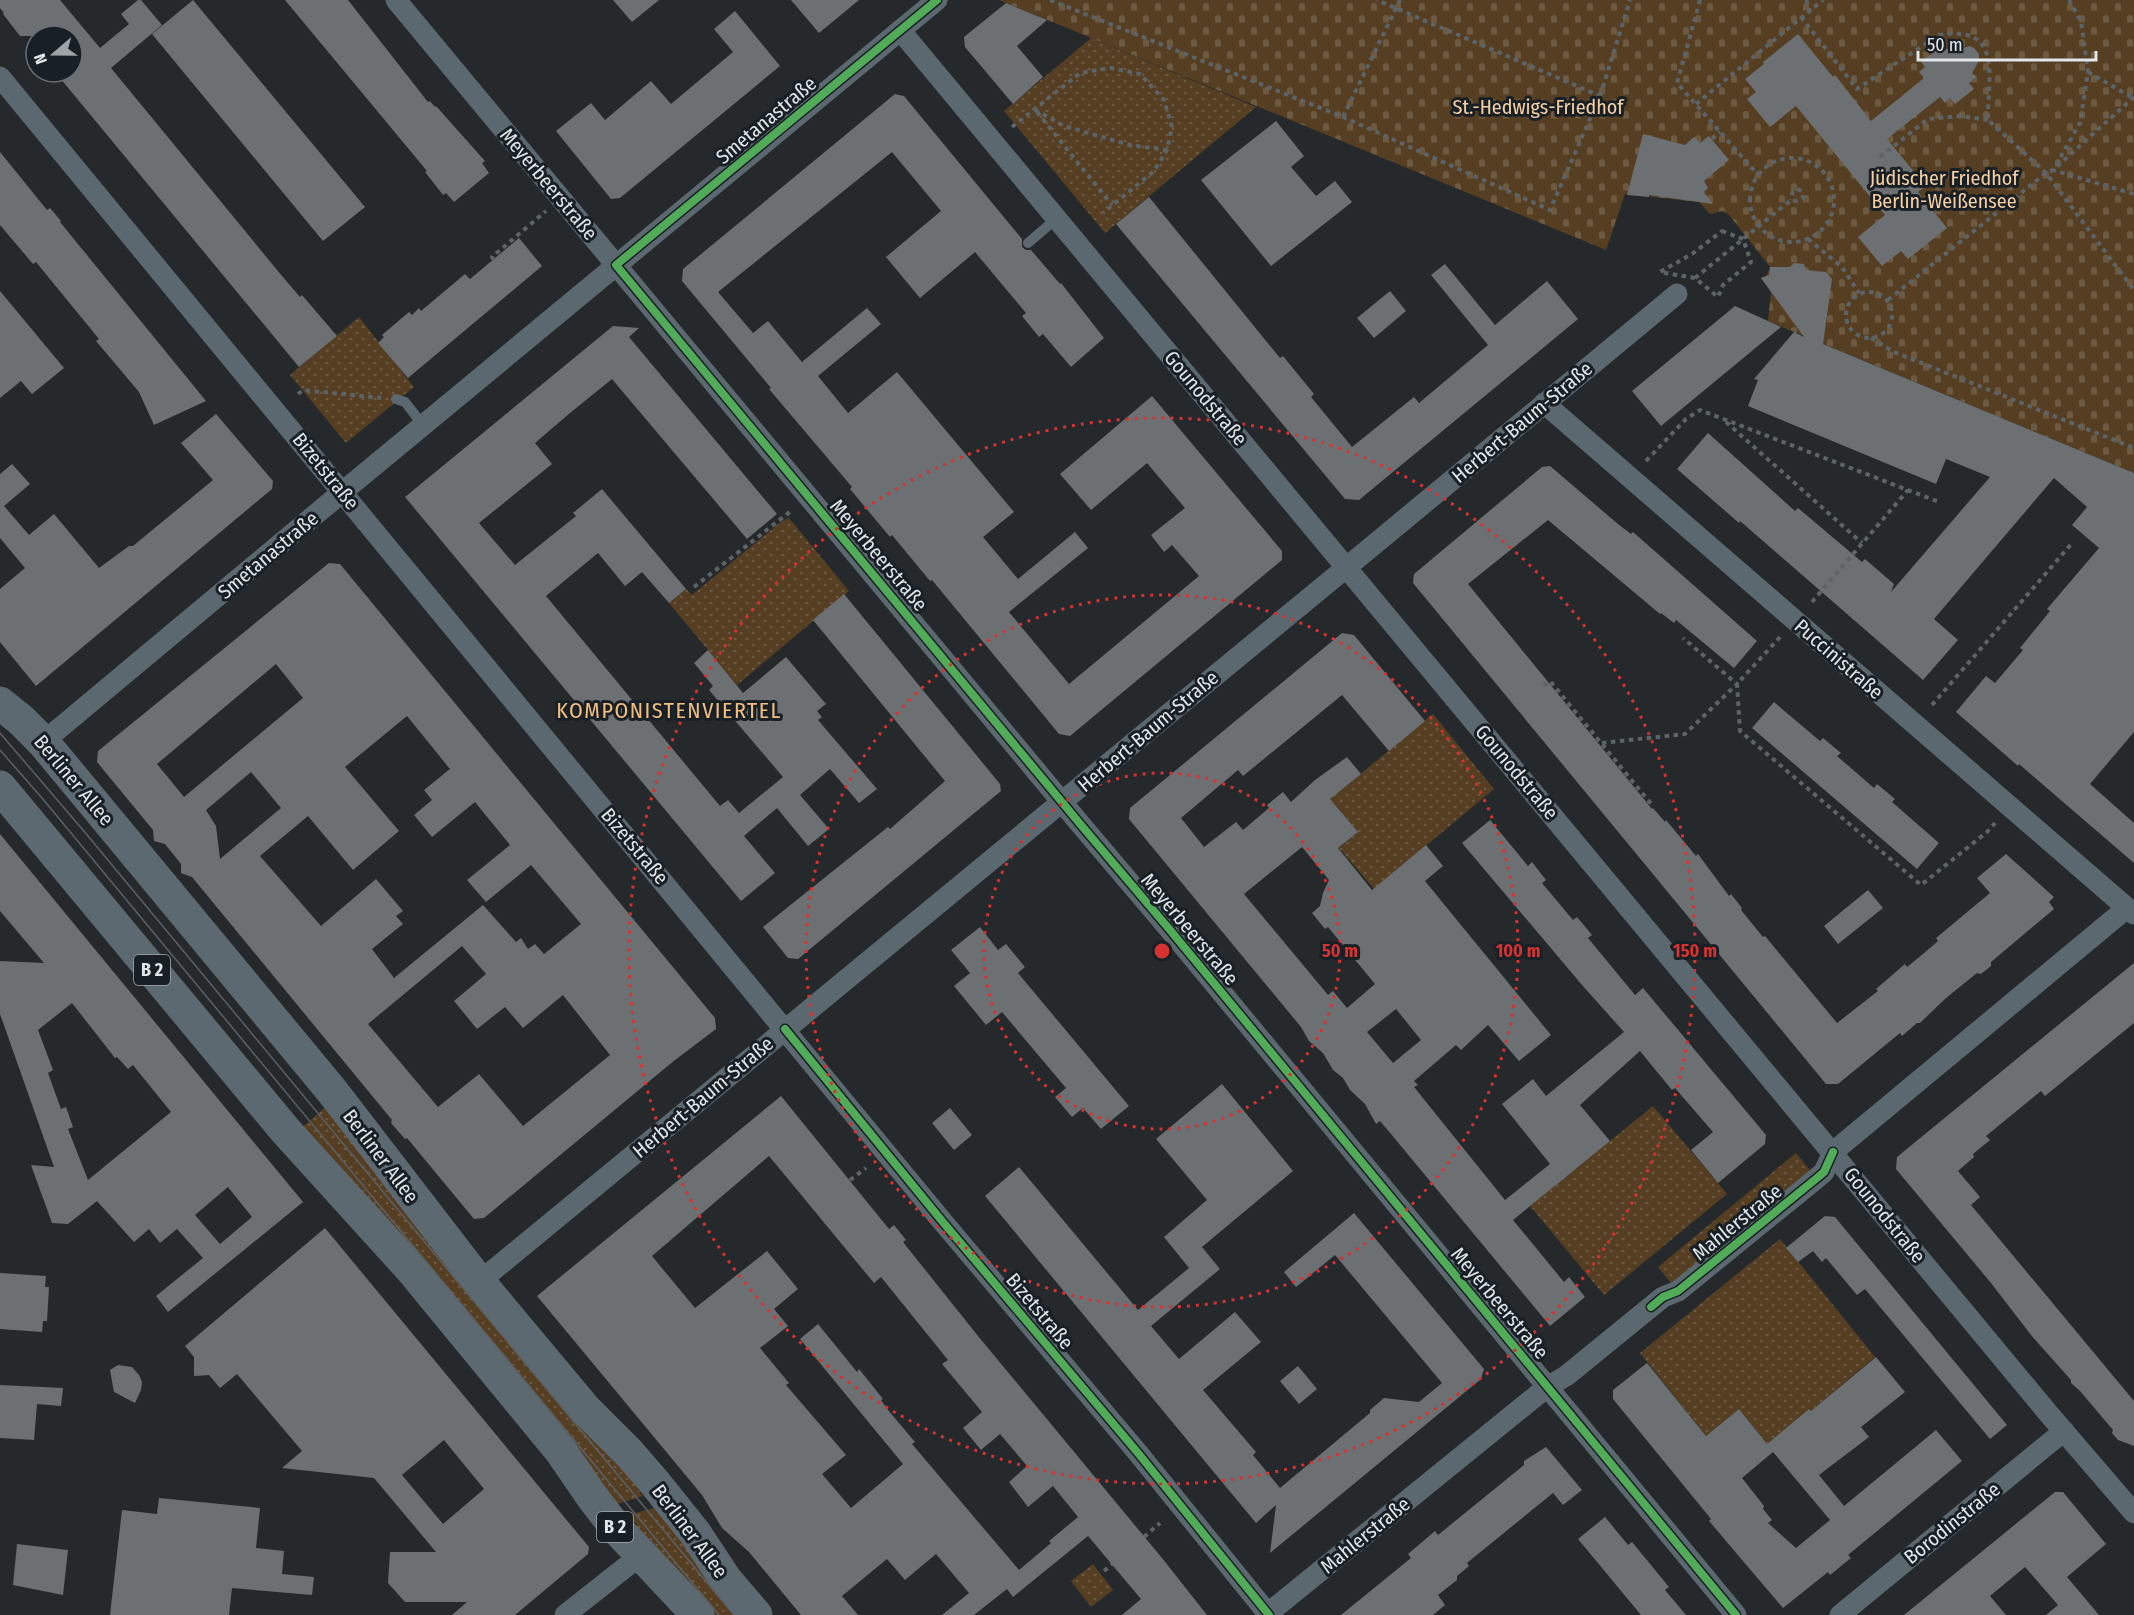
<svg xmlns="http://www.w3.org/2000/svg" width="2134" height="1615" font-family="'Fira Sans Condensed',sans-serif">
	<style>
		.grass { fill: url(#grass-dots) }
		.cemetery { fill: url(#cemetery-stones) }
		.building { fill: #6c7072; fill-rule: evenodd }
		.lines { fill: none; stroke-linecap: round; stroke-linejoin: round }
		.path { stroke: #5c6468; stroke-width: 4; stroke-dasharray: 4.5 4.5; stroke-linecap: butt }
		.lane { stroke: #5c6870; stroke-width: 10 }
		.street { stroke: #5c6870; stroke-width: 21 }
		.primary { stroke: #5c6971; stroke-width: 33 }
		.tram { stroke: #5b6167; stroke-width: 1.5 }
		.cycleway-casing { stroke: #192025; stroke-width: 11 }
		.cycleway { stroke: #51ab58; stroke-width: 8 }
		.ring { fill: none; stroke: #d73232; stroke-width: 3; stroke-dasharray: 3 6 }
		.labels { text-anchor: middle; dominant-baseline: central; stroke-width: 6; stroke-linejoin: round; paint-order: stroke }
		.shield { fill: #192025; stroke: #a5abaf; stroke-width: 1.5 }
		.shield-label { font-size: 18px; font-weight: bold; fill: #e1e6ea }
		.park-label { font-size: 20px; fill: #f8d0a3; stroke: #192025 }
		.street-label { font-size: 20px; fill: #e1e6ea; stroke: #192025 }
		.quarter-label { font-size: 22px; letter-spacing: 1.5px; fill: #f3bd80; stroke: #192025 }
		.centre { fill: #d73232; stroke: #192025; stroke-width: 3 }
		.ring-label { font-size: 18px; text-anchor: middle; font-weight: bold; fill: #d73232; stroke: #192025; stroke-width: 6; stroke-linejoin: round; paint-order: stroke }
	</style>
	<defs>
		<pattern id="grass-dots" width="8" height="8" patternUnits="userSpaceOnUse" patternTransform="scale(1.5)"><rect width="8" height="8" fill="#553e22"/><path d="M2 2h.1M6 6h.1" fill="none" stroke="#6d5a42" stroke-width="1.8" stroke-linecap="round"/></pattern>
		<pattern id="cemetery-stones" width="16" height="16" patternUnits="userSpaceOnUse" patternTransform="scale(1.5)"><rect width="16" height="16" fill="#553e22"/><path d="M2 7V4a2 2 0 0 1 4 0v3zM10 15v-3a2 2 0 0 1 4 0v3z" fill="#6d5a42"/></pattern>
	</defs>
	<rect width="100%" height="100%" fill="#25292c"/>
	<path class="grass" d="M1091 38 1256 107 1105 233 1004 111Z
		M359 317 414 387 346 443 290 375Z
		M789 518 849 591 737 685 669 603 686 589 692 595 782 521Z
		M1433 714 1494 789 1374 889 1339 848 1358 832 1330 799Z
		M329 1104 641 1483 637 1488 643 1496 611 1506 299 1130Z
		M1653 1106 1727 1194 1604 1295 1530 1206Z
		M1796 1153 1818 1180 1680 1294 1658 1267Z
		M1780 1239 1875 1357 1811 1411 1809 1409 1767 1444 1739 1409 1706 1436 1640 1353Z
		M661 1506 741 1615H711L631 1529 637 1525 628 1515Z
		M1093 1564 1113 1590 1091 1607 1071 1581Z"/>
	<path class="cemetery" d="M999 0H2134V473L1768 321 1771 292 1761 278 1767 275 1770 267 1730 216 1723 211 1710 214 1699 202 1625 194 1606 250Z"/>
	<path class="building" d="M0 0H60L100 48 129 24 121 14 138 0H141L162 25 111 68 282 276 300 297 302 295 337 336 299 367 55 72H72V36H20L3 14 4 13 0 8Z
		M193 0 365 207 323 241 152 34Z
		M285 0H348L428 102 430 101 435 107 436 106 485 161 482 163 489 173 454 202 446 193 443 195 425 172 427 171Z
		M613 0H659L632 22Z
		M791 0H859L819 33Z
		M1006 3 1047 20 1017 46 1043 77 1013 104 965 47 964 37Z
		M735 11 780 66 620 198 611 199 556 131 591 103 605 120 651 81 671 104 733 52 714 29Z
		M1798 34 1833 77 1835 75 1871 121 1924 78 1919 72 1925 67 1921 62 1940 47 1943 52 1951 46 1955 50 1970 46 1974 48 1979 54V61L1972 73 1976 77 1969 83 1974 89 1955 104 1950 98 1945 103 1940 97 1887 139 1926 186 1918 192 1947 228 1908 259 1901 251 1882 266 1858 237 1885 215 1796 106 1770 127 1747 99 1756 92 1745 79 1764 64 1763 62Z
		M895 94 904 96 1022 239V247L1026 250H1031L1060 284 1061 283 1104 338 1071 367 1043 334 1039 337 1022 316 1026 313 975 252 920 298 886 257 941 211 892 152 718 292 753 333 768 321 802 362 867 308 881 324 818 376 848 413 897 372 1014 512 983 537 1018 579 1075 532 1088 548 1009 612 1069 684 1199 576 1172 545 1164 552 1151 535 1185 508 1147 463 1091 510 1060 474 1152 396 1282 551V560L1070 736 1059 734 932 580 930 581 892 535 890 537 850 489 852 487 769 389 771 388 682 281 683 269Z
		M1276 121 1304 156 1291 167 1316 196 1335 181 1352 202 1271 266 1201 180Z
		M1643 134 1685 145 1694 137 1700 143 1709 136 1729 160 1704 181 1708 188 1704 192 1713 204 1649 195V197L1627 195Z
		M0 152 47 210 50 208 61 221 60 222 206 401 154 425 139 392 96 341 99 339 36 262 33 264 0 225Z
		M1149 197 1280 358 1283 356 1314 394 1311 397 1352 447 1414 397 1419 403 1488 345 1431 275 1445 264 1495 325 1547 281 1578 319 1359 500 1345 499 1116 224Z
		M519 238 542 266 408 378 378 343 384 337 382 335 409 312 412 315 419 308 421 311 465 274 470 279Z
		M1794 263 1804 264 1806 270 1826 272 1832 279 1823 344 2134 473V732L2090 784 2134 823V863L2019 764 2018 766 1956 712 1986 676 1995 683 2023 650 2020 648 2050 611 2047 609 2099 548 2072 525 2087 507 2054 478 1934 619 1958 640 1923 680 1740 521 1739 523 1677 469 1708 433 1795 511 1798 508 1862 562 1865 559 1894 584 1891 592 1990 477 1946 459 1936 484 1748 406 1758 380 1754 379 1794 332 1804 337 1761 278 1769 275 1770 267H1790Z
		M0 291 64 368 32 394 21 381 0 398Z
		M1390 291 1406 311 1374 338 1357 318Z
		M1735 306 1781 327 1661 426 1632 391Z
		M613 326 639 328 629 337 777 514 747 539 612 379 570 413 535 443 552 464 479 523 515 565 576 516 573 513 602 489 686 589 669 603 642 572 625 586 598 553 546 596 720 806 728 800 739 813 783 777 709 690 713 686 694 663 708 650 743 693 786 657 826 704 817 711 822 717 818 720 877 789 859 803 830 769 800 795 829 829 808 846 777 808 744 836 775 873 741 901 405 497Z
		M216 414 273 481 272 489 36 686 0 642V589L25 568 0 538V474L12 464 30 484 4 506 29 535 54 514 99 568 129 546H133L213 480 181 443Z
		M1550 466 1618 524 1631 534 1633 532 1757 641 1734 668 1676 620 1674 623 1661 613 1660 614 1548 520 1468 584 1652 809 1653 808 1665 822 1666 820 1696 856 1698 854 1729 896 1731 894 1742 908 1741 910 1763 937 1765 936 1837 1023 1878 991 1876 989 1905 964 1907 967 1923 954 1938 941 1936 938 1990 893 1977 878 2006 854 2054 897 2049 902 2054 909 1991 962V966L1981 974 1977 973 1946 998 1920 1023H1917L1902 1036 1900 1033 1838 1084H1826L1413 583 1414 574 1542 467Z
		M329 563 340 564 715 1018 716 1029 675 1060 484 1218 474 1219 407 1138 405 1139 391 1123 392 1120 192 877 181 873V864L165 844 154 841 153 830 97 762 98 751ZM276 664 303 698 184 797 157 764ZM407 716 450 769 424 790 432 800 414 815 432 837 475 802 510 845 467 880 486 902 531 865 581 924 544 954 535 944 528 949 521 938 516 942 483 905 394 978 372 949 403 924 396 916 403 911 376 879 321 926 260 856 308 816 353 870 399 831 345 767ZM251 772 281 808 220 859 216 826 206 810ZM462 946 486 974 454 1001 477 1029 505 1007 523 1028 563 995 610 1055 523 1126 479 1074 438 1107 368 1024Z
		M844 594 1000 784 1001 791 798 959 788 958 763 927 888 827 890 829 945 781 813 620Z
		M1342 633 1354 635 1425 721 1389 751 1342 695 1243 776 1238 770 1181 818 1204 847 1236 822 1243 830 1269 808 1267 805 1283 792 1291 802 1315 780 1347 757 1361 774 1330 799 1358 832 1338 848 1372 890 1426 845 1443 866 1425 881 1551 1035 1519 1061 1488 1025 1461 1050 1456 1045 1414 1081 1418 1085 1414 1087 1505 1200 1550 1164 1502 1104 1533 1079 1546 1096 1624 1032 1582 985 1462 843 1490 820 1528 866 1532 862 1546 880 1542 883 1573 920 1577 917 1592 935 1588 938 1635 995 1643 988 1766 1135 1765 1144 1718 1183 1691 1150 1713 1132 1675 1088 1672 1090 1640 1051 1580 1105 1610 1141 1513 1220 1564 1282 1569 1277 1585 1297 1550 1326 1391 1134 1380 1121 1376 1124 1365 1104 1350 1090 1343 1078 1333 1070 1323 1053 1309 1041 1301 1027 1129 819 1130 808ZM1302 847 1329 880 1323 893 1320 906 1312 913 1325 929 1328 927 1375 984 1347 1008 1333 991 1328 995 1244 894ZM1396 1009 1421 1040 1393 1063 1367 1032Z
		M1774 702 1820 741 1823 738 1841 753 1837 756 1874 788 1877 784 1895 799 1892 802 1939 843 1917 869 1752 728Z
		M0 834 303 1202 168 1312 156 1296 203 1258 177 1229 160 1243 149 1229 134 1242 97 1201 68 1224 52 1223 31 1165 54 1167 0 1014V961L44 963 0 911ZM72 1003 115 1058 117 1057 128 1069 133 1065 171 1112 88 1180 68 1129 73 1127 66 1107 61 1109 48 1073 53 1070 38 1030ZM228 1187 252 1217 220 1244 195 1215Z
		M1868 890 1883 908 1838 944 1824 926Z
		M980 927 998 950 1006 944 1025 967 1018 973 1129 1106 1101 1129 1083 1108 1072 1117 1055 1097 1066 1088 1002 1012 986 1025 954 986 970 973 951 950Z
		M2134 963V1023L2045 1096 2041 1091 1986 1136 1990 1140 1973 1154 1974 1157 1958 1171 1980 1197 1971 1205 2134 1401V1446L2118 1440 2112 1433 2113 1430 2080 1391 2071 1383V1380L2031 1335 1991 1283 1896 1169 1897 1157Z
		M1222 1084 1293 1171 1202 1247 1220 1269 1151 1326 1179 1359 1235 1312 1261 1342 1203 1390 1256 1452 1253 1455 1280 1488 1370 1413V1410L1384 1398 1419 1402 1442 1383 1335 1255 1296 1287 1284 1272 1354 1213 1484 1369 1481 1379 1270 1553 1276 1505 1256 1523 985 1196 1019 1167 1138 1310 1189 1268 1164 1237 1207 1200 1156 1139Z
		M781 1096 889 1229 894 1225 906 1240 903 1242 978 1336 1162 1558 1207 1615H1122L1141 1599 1088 1536 1013 1597 1007 1589 974 1615H942L969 1593 936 1554 905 1580 887 1559 842 1596 858 1615H801L749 1552 722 1528 702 1495 537 1296ZM769 1156 874 1283 881 1277 948 1360 942 1364 982 1412 963 1428 981 1450 1000 1434 1027 1466 1009 1482 1028 1507 1053 1486 1078 1517 1049 1541 1051 1543 1019 1570 912 1444 915 1442 888 1410 881 1400 883 1399 859 1369 857 1372 818 1324 800 1339 903 1464 851 1508 822 1474 846 1455 786 1385 789 1383 760 1348 788 1326 774 1309 798 1289 767 1251 695 1308 652 1256Z
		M950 1108 972 1135 954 1150 932 1123Z
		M1825 1216 1835 1217 2007 1425 1990 1439 1865 1289 1857 1295 1826 1258 1822 1262 1813 1251 1798 1262 1786 1248Z
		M325 1228 589 1547 588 1554 515 1615H452L467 1602H405L388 1583 390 1552H436L374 1478 282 1468 302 1451 237 1374 220 1388 209 1375 194 1376V1357L185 1346ZM444 1440 484 1489 443 1524 402 1475Z
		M0 1273 46 1276 45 1287H49L47 1321H43L42 1332 0 1329Z
		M1876 1357 1905 1392 1861 1427 1869 1437 1819 1475 1844 1506 1936 1430 1962 1461 1848 1555 1851 1558 1830 1575 1828 1572 1783 1608 1709 1521 1711 1519 1613 1399V1390L1647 1363 1706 1436 1739 1409 1767 1444 1809 1409 1811 1411ZM1773 1452 1830 1520 1796 1548 1768 1523 1772 1520 1763 1509 1764 1506 1742 1478Z
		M118 1365 132 1367 139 1375 142 1382 141 1390 135 1403 114 1392 110 1370Z
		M1298 1366 1317 1389 1299 1404 1280 1381Z
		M0 1385 63 1388 61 1406 37 1404 34 1440 0 1438Z
		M1546 1447 1582 1490 1563 1505 1553 1493 1467 1563 1469 1566 1457 1576V1580L1438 1595 1445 1605 1433 1615H1341L1411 1558 1408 1554 1435 1531 1438 1535 1524 1465V1461Z
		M2055 1492H2063L2106 1544 2067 1577 2099 1615H2046L2058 1605 2025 1567 1990 1596 2006 1615H1904Z
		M159 1498 260 1508 256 1548 284 1551 282 1574 314 1577 312 1595 232 1588 229 1615H110L122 1510 157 1514Z
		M1605 1517 1628 1545 1632 1542 1669 1587 1665 1590 1686 1615H1641L1578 1539Z
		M17 1544 68 1550 63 1595 13 1585Z"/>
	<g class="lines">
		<path class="path" d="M1050 0 1343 117 1550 210 1600 96 1377 0
			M1700 0 1677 83 1758 175
			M1806 0 1810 10
			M2069 0 2081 21 2088 72 2080 123 2053 170 2134 194
			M1801 17 1857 89 1939 35C2005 24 1987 79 1988 120L2046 173 2134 290
			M2088 72 2133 98
			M1600 96 1630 0
			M1696 104 1823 0
			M1035 110 1064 126 1130 145 1167 150
			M1037 112 1112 205
			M1343 117 1400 0
			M1012 127 1080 73 1111 68 1140 74 1164 100 1172 127 1167 150 1154 171 1103 213
			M1712 139 1720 132
			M1880 157 1928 119 1960 116 1988 120
			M1750 200a42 42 0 1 1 84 0a42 42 0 1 1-84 0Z
			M1722 231 1743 239 1751 262 1723 285 1718 297 1695 278 1660 272 1692 254Z
			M1808 239 1842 267 1859 293
			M494 260 492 257 546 211
			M1695 278 1791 200 1796 201 1803 198 1802 191 1797 189 1793 191 1791 200
			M1846 315a23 23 0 1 1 46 0a23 23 0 1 1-46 0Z
			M1888 300 2046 173 2053 170 2134 97
			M1871 338 1894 352 2134 448
			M298 394 303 390 381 398
			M1726 422 1862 543
			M1646 461 1686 419 1700 410 1939 502
			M694 587 791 511
			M1812 602 1908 490
			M1780 637 1737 684 1740 731 1921 885 1987 832 1995 823
			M1544 686 1550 681 1652 805
			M1932 705 2073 542
			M1602 743 1685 734 1737 684 1683 638
			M850 1180 866 1168
			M1144 1537 1160 1523
			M1104 1571 1112 1564"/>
		<path class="lane" d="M1028 243 1057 218
			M396 399 405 402 423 425"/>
		<path class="street" d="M396 0 1081 825 1170 930 1736 1615
			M900 30 2048 1413 2134 1513
			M0 77 942 1221 1138 1453 1269 1615
			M1544 403 2134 914
			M43 742 352 484 937 0
			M479 1282 1347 567 1677 294
			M565 1615 641 1555
			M1266 1615 1547 1387 1566 1376 1663 1297 1678 1291 1817 1178 1824 1172 1833 1152 2127 908
			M1840 1615 2064 1431"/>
		<path class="primary" d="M0 703 21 720 43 742 332 1091 479 1282 586 1410 629 1453 655 1483 695 1533 726 1580 756 1615
			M0 787 285 1130 412 1270 560 1450 593 1498 617 1529 698 1615"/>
		<path class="tram" d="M0 733 83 830 734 1615
			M0 750 42 798 719 1615"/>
		<defs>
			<path id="cycleway" d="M937 0 616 265 1081 825 1170 930 1736 1615
				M785 1029 942 1221 1138 1453 1269 1615
				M1651 1307 1663 1297 1678 1291 1817 1178 1824 1172 1833 1152"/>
		</defs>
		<use href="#cycleway" class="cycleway-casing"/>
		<use href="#cycleway" class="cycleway"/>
	</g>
	<g class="ring">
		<circle cx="1162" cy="951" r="178"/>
		<circle cx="1162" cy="951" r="356"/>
		<circle cx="1162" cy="951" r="533"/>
	</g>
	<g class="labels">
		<g class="shield">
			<rect x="134" y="955" width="36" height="30" rx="4.5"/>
			<rect x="597" y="1512" width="36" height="30" rx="4.5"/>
		</g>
		<g class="shield-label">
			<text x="152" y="970">B 2</text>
			<text x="615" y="1527">B 2</text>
		</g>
		<g class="park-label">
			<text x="1538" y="107">St.-Hedwigs-Friedhof</text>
			<text x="1944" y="178">Jüdischer Friedhof<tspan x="1944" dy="23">Berlin-Weißensee</tspan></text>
		</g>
		<g class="street-label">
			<text transform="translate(766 120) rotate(-40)">Smetanastraße</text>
			<text transform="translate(549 184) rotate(50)">Meyerbeerstraße</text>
			<text transform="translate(1206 398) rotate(50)">Gounodstraße</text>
			<text transform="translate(1522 422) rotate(-40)">Herbert-Baum-Straße</text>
			<text transform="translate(326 471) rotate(51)">Bizetstraße</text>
			<text transform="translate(268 555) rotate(-40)">Smetanastraße</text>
			<text transform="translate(879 555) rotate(50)">Meyerbeerstraße</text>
			<text transform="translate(1839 659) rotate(41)">Puccinistraße</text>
			<text transform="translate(1148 731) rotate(-40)">Herbert-Baum-Straße</text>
			<text transform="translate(1517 772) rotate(50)">Gounodstraße</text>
			<text transform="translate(74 780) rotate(50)">Berliner Allee</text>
			<text transform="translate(635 846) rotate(50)">Bizetstraße</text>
			<text transform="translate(1190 929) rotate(50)">Meyerbeerstraße</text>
			<text transform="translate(703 1097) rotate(-40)">Herbert-Baum-Straße</text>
			<text transform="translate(381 1156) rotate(53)">Berliner Allee</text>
			<text transform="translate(1885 1215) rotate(51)">Gounodstraße</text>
			<text transform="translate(1737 1222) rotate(-39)">Mahlerstraße</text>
			<text transform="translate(1500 1303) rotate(50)">Meyerbeerstraße</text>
			<text transform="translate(1040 1311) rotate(50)">Bizetstraße</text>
			<text transform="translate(1952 1523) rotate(-39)">Borodinstraße</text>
			<text transform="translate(690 1531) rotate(53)">Berliner Allee</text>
			<text transform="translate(1365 1535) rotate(-39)">Mahlerstraße</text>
		</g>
		<g class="quarter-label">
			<text x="669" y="710">KOMPONISTENVIERTEL</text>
		</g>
	</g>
	<circle cx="1162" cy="951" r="9" class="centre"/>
	<g class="ring-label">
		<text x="1340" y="957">50 m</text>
		<text x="1518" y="957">100 m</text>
		<text x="1695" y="957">150 m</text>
	</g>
	<g transform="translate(54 54) rotate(250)"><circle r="28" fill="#192025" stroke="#696f74" stroke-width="1.5"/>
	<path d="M0-4.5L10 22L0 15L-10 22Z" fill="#9fa4a8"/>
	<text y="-9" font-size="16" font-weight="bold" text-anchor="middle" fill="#e1e6ea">N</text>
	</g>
	<path d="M1918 51v9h178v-9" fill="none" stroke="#e1e6ea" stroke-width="3"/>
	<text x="1927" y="51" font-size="18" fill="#e1e6ea" stroke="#192025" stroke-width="4.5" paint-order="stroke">50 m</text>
</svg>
